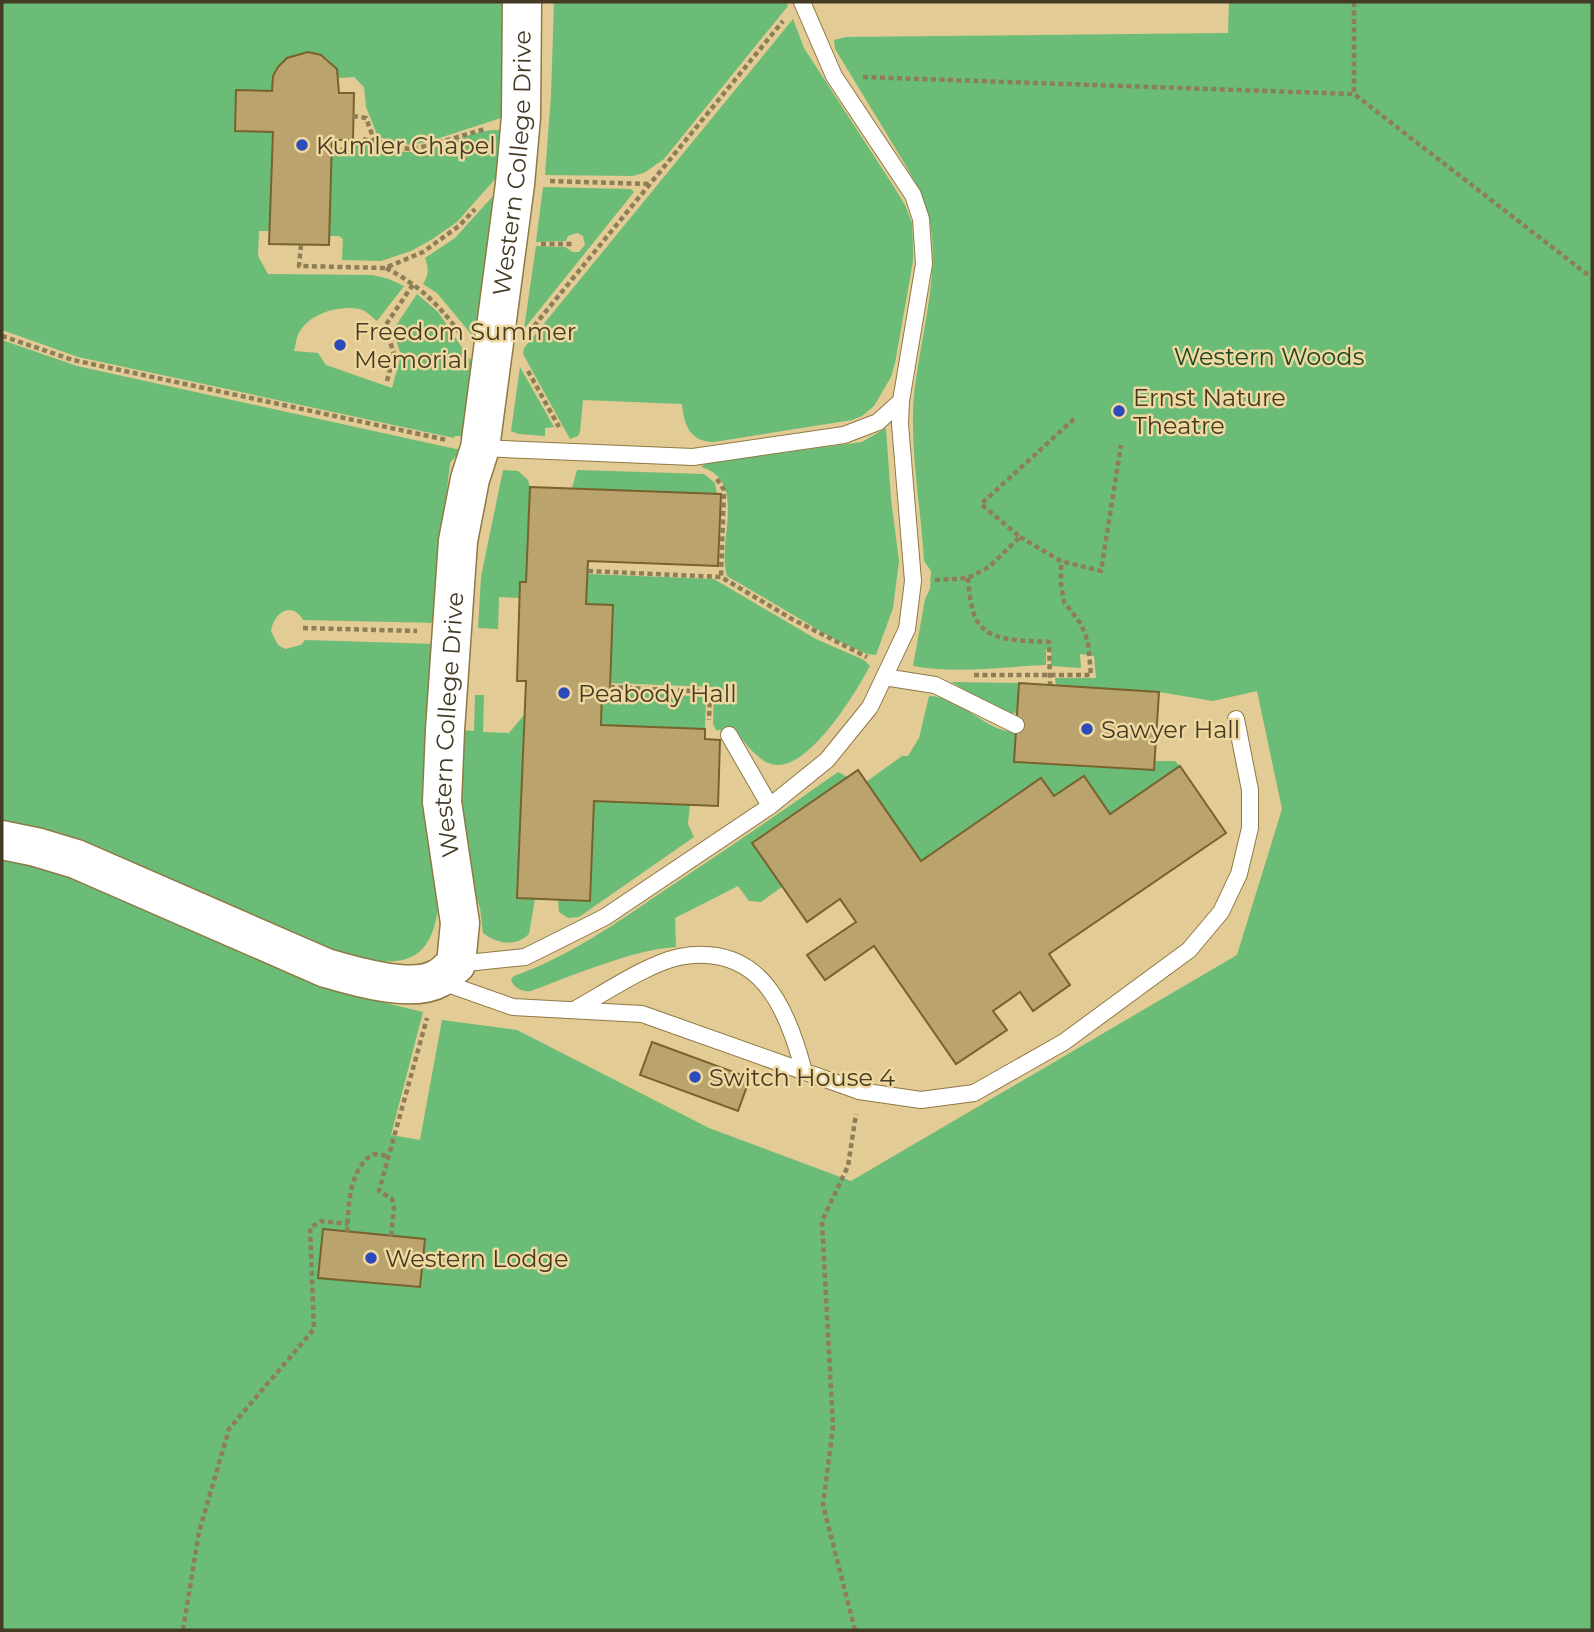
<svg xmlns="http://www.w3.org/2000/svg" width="1594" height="1632" font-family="Montserrat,sans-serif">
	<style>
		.green { fill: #6bbc77 }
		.building { fill: #baa36d; stroke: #78622d; stroke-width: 2 }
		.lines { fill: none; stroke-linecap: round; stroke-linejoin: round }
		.lane-casing { stroke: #8f7944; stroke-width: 18 }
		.secondary-casing { stroke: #8f7944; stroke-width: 41 }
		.path { stroke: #8e7e58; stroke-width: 4.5; stroke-dasharray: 5 3.5; stroke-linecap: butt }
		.lane { stroke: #fff; stroke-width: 16 }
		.secondary { stroke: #fff; stroke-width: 38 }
		.poi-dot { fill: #2d4aba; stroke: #efd8a0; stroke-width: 2.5 }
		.labels { text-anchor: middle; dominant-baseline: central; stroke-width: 5; stroke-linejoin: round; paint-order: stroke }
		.poi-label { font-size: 24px; fill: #453b25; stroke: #efd8a0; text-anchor: start }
		.street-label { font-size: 24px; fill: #453b25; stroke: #efd8a0 }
		.park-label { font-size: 24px; fill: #1d4825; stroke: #efd8a0 }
	</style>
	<rect width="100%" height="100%" fill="#e2cb94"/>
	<path class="green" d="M2 2H506L501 118 427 142 410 145 378 137 366 107 364 87 354 77 339 78C328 37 275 48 272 91L237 90 235 131 273 132 270 231H259L258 256 268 274 373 275 389 279 404 286 377 321C372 317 366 310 359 309 340 305 311 313 300 331 296 337 296 344 294 351L318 353 326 365 392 388 401 355 393 330 417 294 438 312 472 362 463 436H455L454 438 78 357 2 330Z
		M554 2H787L788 6 664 159 644 173 632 176 545 175 551 96Z
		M1229 2H1592V1630H2V858L69 872 336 991 423 1012 391 1135 420 1140 442 1020 517 1030 709 1128 851 1181 1237 955 1282 809 1257 691 1213 701 1159 692 1056 685 1055 678H1096L1094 656 1080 654 1081 668 1051 666V650L1046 649V665C1001 667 957 674 913 666L925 599 930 589 931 571 924 561C921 511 912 462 913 412 915 350 945 270 927 211 918 182 900 157 885 131 868 104 852 76 835 49L834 40 846 37 1228 33Z
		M793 19 804 48 894 187 905 205 912 223 913 244V261L895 363 891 377 874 406 862 416 852 420 714 442C690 442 684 425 682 404L583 400 580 432 578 436 570 439 523 354 524 348Z
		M500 130 496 178 457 222 431 240 411 251 381 261 342 260 343 239 339 236H329L332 153H344C362 132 387 153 410 152 441 151 471 128 500 130Z
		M543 187 631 189 634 192 524 329 536 246 565 247 573 252H579L585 245 583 236 577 233 568 236 566 241 536 242Z
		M493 196 476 340 437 293 423 284C429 274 429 269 425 258L455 238Z
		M2 340 77 366 456 449 463 448 450 463 441 542 438 623 303 620C292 601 274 612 271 631L278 645 285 649 301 645 305 640 436 644 439 900C433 963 405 968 349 957L2 823Z
		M520 367 554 427 545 428V436L519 434 511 431Z
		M886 428 891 499 899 561 893 608 876 655 867 654 834 639 727 576C716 542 749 481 701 467L706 463 862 442Z
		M503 470 518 471 528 480 530 487 526 582H520V598L499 597 498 629 478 628 481 577Z
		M577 470 704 474 715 483 717 494 572 488Z
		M588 574 714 579 816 639 864 660 870 666C856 692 807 775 771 764 756 759 745 742 735 731L716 730 713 724 714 687 610 683 613 606 586 604Z
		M951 682 1019 683 1017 713H1006Z
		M602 690 706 697 705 729 601 725Z
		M475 695H484L483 732 509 733 524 715 517 898 535 899 529 934C516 947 497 944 483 933L480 908 468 873 460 817 461 730 474 731Z
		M929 696C962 696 984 732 1016 732L1015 762 1154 770 1155 761H1175L1180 766 1110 814 1084 776 1054 796 1041 778 921 861 866 782 902 756H908L919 738Z
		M838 772 847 777 752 842 783 886 761 902 749 901 738 886 675 918 676 947C635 949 571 976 531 991 522 992 513 988 511 979L514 976C568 957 615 924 662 892 721 853 780 813 838 772Z
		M594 801 690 804 688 824 694 837 579 917 568 918 559 912 558 900 590 901Z"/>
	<path class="building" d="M308 52 321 55 337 69 339 93H354L353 140H332L329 245 269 244 273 132 235 131 236 90 272 91 273 76 278 67 287 58Z
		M530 487 721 494 718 566 588 561 586 604 613 605 610 687V691L602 690 601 725 705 729V739L720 740 718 806 594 801 590 901 517 898 526 681H517L520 582H526Z
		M1019 683 1159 692 1154 770 1014 762Z
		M1180 766 1226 833 1049 954 1070 985 1033 1011 1020 992 993 1011 1007 1030 956 1064 874 946 825 980 807 955 856 922 840 899 807 922 752 843 858 770 921 861 1041 778 1054 796 1084 776 1110 814Z
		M652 1042 750 1078 738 1111 640 1075Z
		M323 1229 425 1239 420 1287 318 1278Z"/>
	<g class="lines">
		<defs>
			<path id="lane" d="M480 448 693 457 844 435 878 422 901 401
				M884 677 935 685 1016 725
				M729 735 770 806
				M457 964 525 957 605 917 770 806 827 760 870 707 907 629 913 581 900 424 901 401 924 264 921 219 913 195 834 76 802 2
				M439 981 513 1007 642 1014 859 1091 921 1100 974 1093 1064 1042 1189 950 1221 912 1239 874 1250 828V790L1236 719
				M574 1010C603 994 647 964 679 957 759 942 787 1006 804 1072"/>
			<g id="secondary">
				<path id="s1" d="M2 840 36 847 76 859 326 968C354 976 412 994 439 978 445 975 450 969 456 964L460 923 442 802 445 730 458 541 470 479 480 448 515 184 521 117 522 2"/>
			</g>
		</defs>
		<use href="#lane" class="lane-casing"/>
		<use href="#secondary" class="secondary-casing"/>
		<path class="path" d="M1354 2V94
			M863 77 1354 94 1592 278
			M353 116 366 118 374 140
			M332 150H343L362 139 409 149 427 146 485 129
			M550 181 650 184
			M541 244H575
			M301 245 299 266 385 268 423 252 459 226 475 209
			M386 268C420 286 437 303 460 333
			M534 326 783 21
			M2 336 73 360 447 440
			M528 371 559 427
			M387 381 394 354 385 326 414 283
			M717 479 724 490 721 576
			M1020 537 1061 561 1101 571 1121 445
			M588 571 721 577 792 619 867 657
			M968 578C969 589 970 601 973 611 981 644 1022 640 1049 642L1050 684
			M935 580 968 578 989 567 1020 537 981 504 1074 419
			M303 628 417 631
			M974 675H1091L1088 642 1081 624 1064 602 1061 583V561
			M610 687 710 692 709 720
			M347 1232C349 1205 348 1171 373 1154L388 1156
			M391 1236 394 1207 392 1199 379 1191 427 1018
			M183 1630 199 1532 229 1429 314 1329 310 1228 321 1221 348 1224
			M855 1630 823 1505 833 1427 822 1221 848 1166 856 1114"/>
		<use href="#lane" class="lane"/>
		<use href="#secondary" class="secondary"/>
	</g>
	<g class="poi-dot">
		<circle cx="302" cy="145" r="7"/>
		<circle cx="340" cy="345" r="7"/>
		<circle cx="1119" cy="411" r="7"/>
		<circle cx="564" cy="693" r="7"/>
		<circle cx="1087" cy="729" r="7"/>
		<circle cx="695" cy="1077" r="7"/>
		<circle cx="371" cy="1258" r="7"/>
	</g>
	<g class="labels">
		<g class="poi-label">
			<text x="316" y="145">Kumler Chapel</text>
			<text x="354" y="331">Freedom Summer<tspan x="354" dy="28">Memorial</tspan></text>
			<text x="1133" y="397">Ernst Nature<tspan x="1133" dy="28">Theatre</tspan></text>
			<text x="578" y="693">Peabody Hall</text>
			<text x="1101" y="729">Sawyer Hall</text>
			<text x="709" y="1077">Switch House 4</text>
			<text x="385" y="1258">Western Lodge</text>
		</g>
		<g class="street-label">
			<text stroke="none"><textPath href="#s1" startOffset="1295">Western College Drive</textPath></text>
			<text stroke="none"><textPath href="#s1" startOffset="728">Western College Drive</textPath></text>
		</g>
		<g class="park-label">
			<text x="1269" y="356">Western Woods</text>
		</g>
	</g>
	<rect width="1594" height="1632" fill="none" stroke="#453b25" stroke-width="7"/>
</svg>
